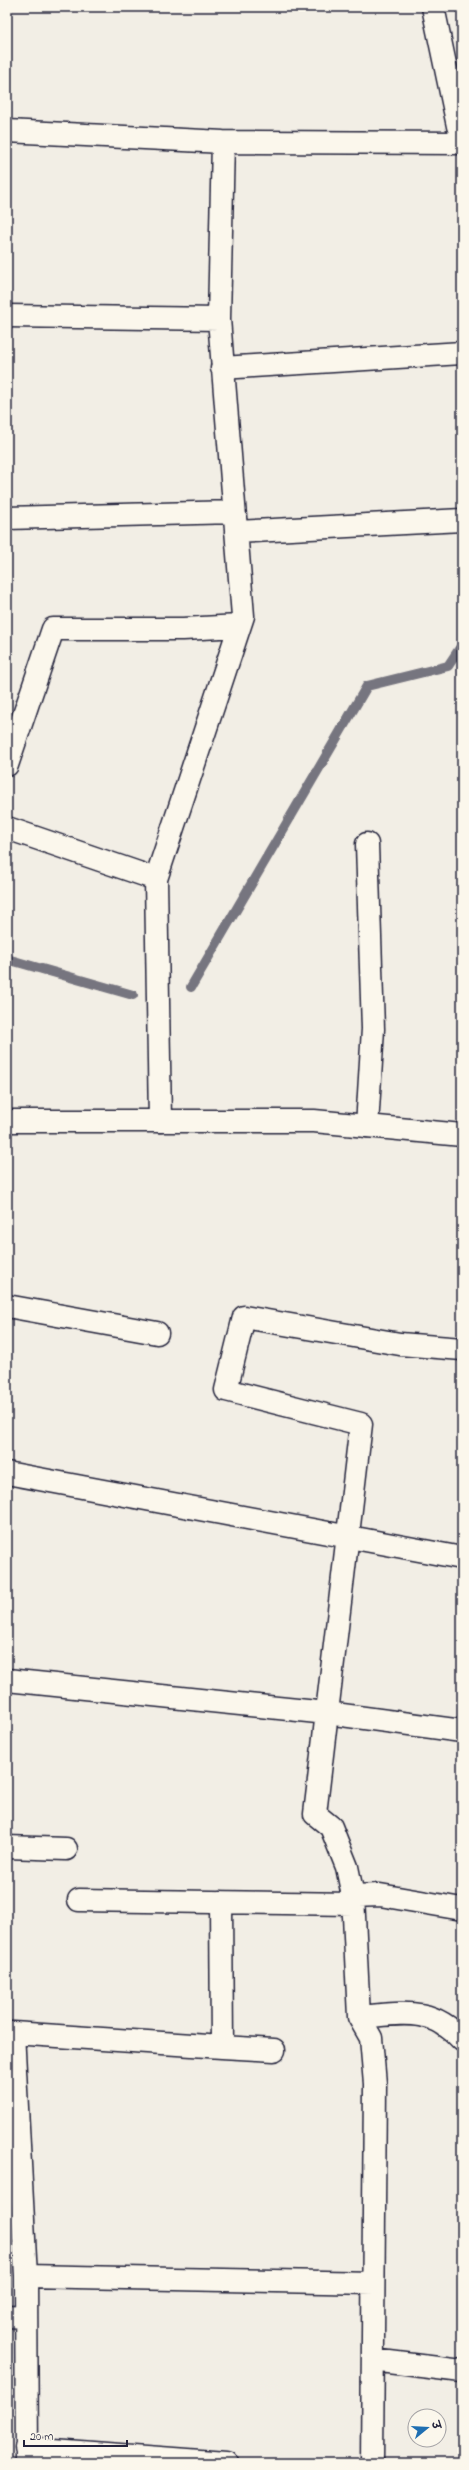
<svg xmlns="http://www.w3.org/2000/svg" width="469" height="2470" font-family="'Indie Flower','Playpen Sans Deva',sans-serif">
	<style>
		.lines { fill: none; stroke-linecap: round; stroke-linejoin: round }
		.stream { stroke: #76747f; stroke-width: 10 }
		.minor-casing { stroke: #22223b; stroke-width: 25 }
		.major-casing { stroke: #22223b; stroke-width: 25 }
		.minor { stroke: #fbf7ec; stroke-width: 22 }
		.major { stroke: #fbf7ec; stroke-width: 22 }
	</style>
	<rect width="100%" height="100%" fill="#f2eee5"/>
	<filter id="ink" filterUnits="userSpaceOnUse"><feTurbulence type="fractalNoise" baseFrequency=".025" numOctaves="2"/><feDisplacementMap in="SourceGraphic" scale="8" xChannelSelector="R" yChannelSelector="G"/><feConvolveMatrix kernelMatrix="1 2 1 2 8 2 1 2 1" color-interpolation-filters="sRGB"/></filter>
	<g filter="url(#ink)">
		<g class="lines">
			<path class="stream" d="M7 959 133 995
				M191 987 367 686 448 666 462 645"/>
			<defs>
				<path id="minor" d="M433 7 458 126 462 133
					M7 131 223 142 462 143
					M7 316 219 319
					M222 368 462 353
					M7 518 234 512
					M236 532 462 520
					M7 765 53 629H183L239 626
					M7 828 156 879
					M367 844 373 1029 367 1126
					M160 1121 156 879 243 616 219 319 223 142
					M7 1306 157 1333
					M7 1473 462 1558
					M7 1680 327 1713 462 1731
					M7 1847 66 1849
					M353 1896 380 1895 462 1909
					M79 1900 353 1904
					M359 2017C401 2014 431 2005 462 2040
					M7 2033H13L26 2276 27 2463
					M13 2033 222 2047 221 1902
					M222 2047 274 2050
					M26 2276 373 2283
					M7 2316 26 2317
					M373 2360 462 2371
					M26 2448 227 2463
					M372 2463 375 2084 371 2038 359 2017 353 1896 347 1867 331 1827 315 1814 361 1424 226 1390 244 1317 400 1344 462 1349"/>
				<path id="major" d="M7 1121H314L462 1135"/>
			</defs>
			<use href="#minor" class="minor-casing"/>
			<use href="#major" class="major-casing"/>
			<use href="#minor" class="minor"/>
			<use href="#major" class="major"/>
		</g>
	</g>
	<rect width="469" height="2470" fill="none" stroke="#fbf7ec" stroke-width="24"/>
	<rect x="12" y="12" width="445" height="2446" fill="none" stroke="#22223b" stroke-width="1.5" filter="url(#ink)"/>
	<g transform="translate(427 2428) rotate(72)"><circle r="19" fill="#fbf7ec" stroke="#a4a2a5"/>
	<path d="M0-3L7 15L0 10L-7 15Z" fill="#1f6fb2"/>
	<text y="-6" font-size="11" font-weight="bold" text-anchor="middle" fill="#22223b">उ</text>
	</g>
	<path d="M24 2440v6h103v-6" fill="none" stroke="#22223b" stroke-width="2"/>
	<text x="30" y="2440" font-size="12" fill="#22223b" stroke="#fbf7ec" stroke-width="3" paint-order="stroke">20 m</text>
</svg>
